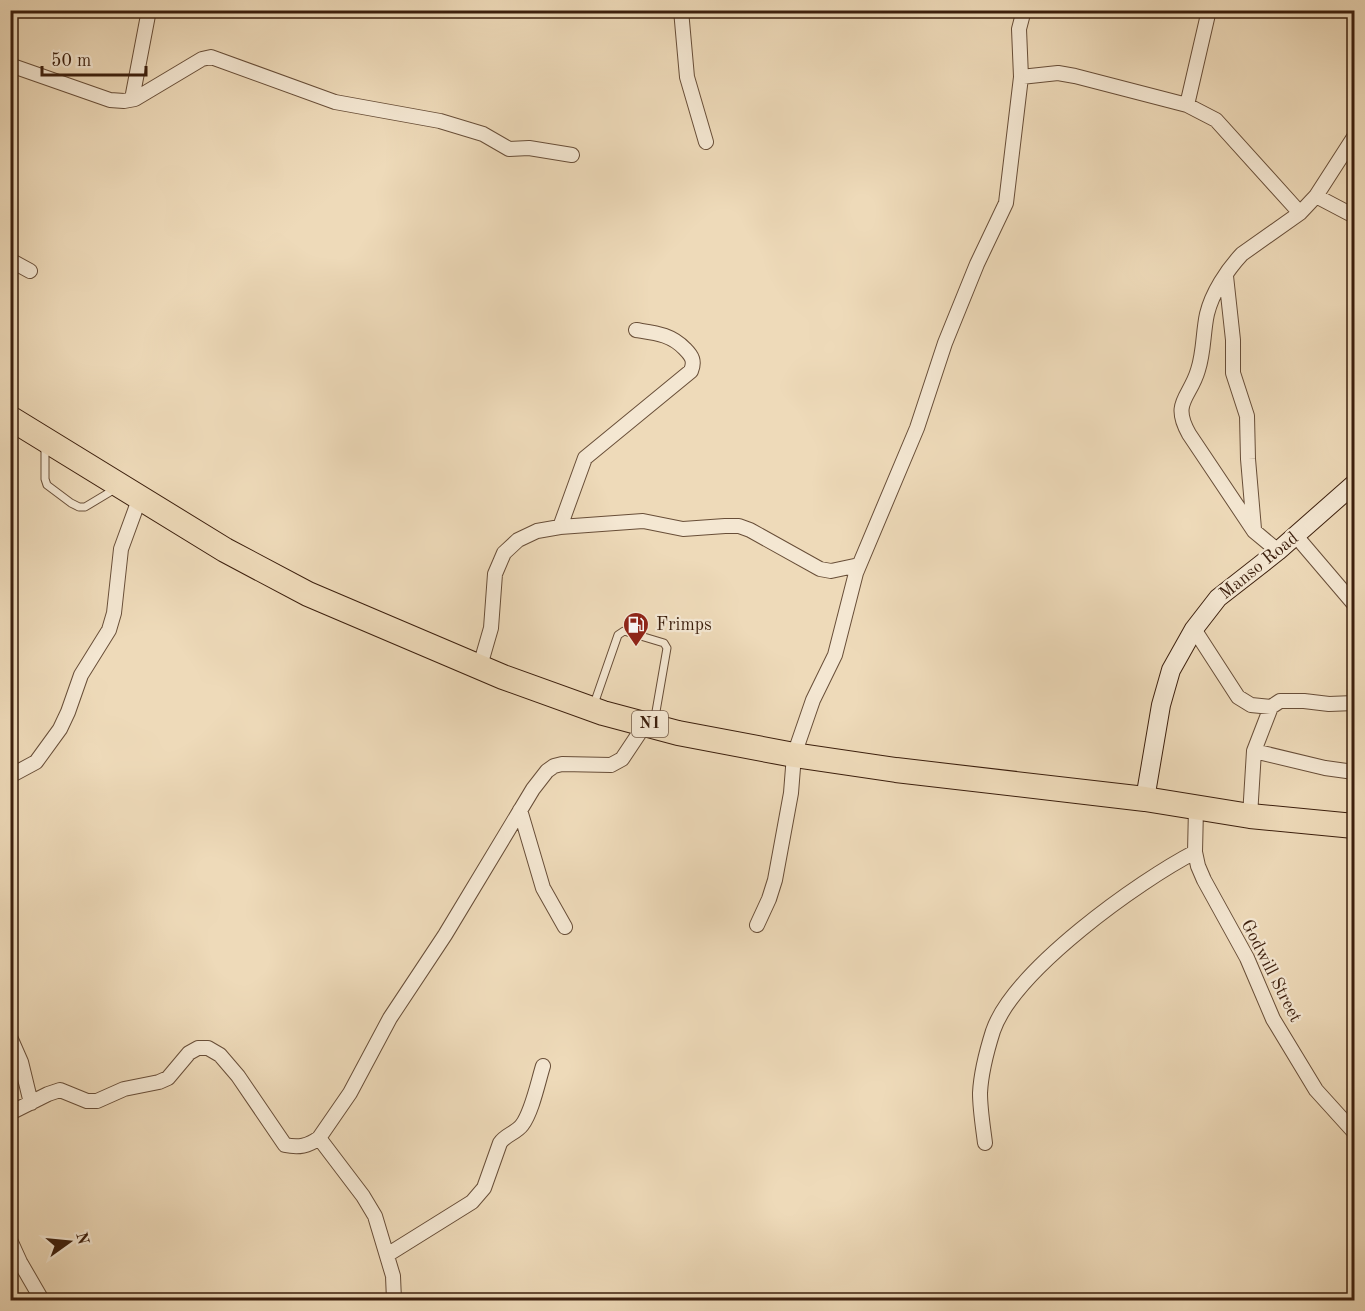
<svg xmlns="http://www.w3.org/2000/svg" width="1365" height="1311" font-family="'Old Standard TT',serif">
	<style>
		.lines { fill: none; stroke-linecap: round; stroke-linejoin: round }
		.lane-casing { stroke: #684e38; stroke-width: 9 }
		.street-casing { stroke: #684e38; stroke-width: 16 }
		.secondary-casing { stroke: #3c1f0d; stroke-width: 20 }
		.highway-casing { stroke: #3c1f0d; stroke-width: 26 }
		.lane { stroke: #f4e7d2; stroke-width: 7 }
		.street { stroke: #f4e7d2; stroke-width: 14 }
		.secondary { stroke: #f4e7d2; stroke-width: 18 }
		.highway { stroke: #eedab9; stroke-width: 24 }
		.labels { text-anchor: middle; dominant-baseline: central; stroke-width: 4.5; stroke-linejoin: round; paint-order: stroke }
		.shield { fill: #f4e7d2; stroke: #735b48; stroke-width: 1.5 }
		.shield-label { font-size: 16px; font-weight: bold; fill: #3c1f0d }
		.street-label { font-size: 18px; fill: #3c1f0d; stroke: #f4e7d2 }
		.poi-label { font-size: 18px; fill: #3c1f0d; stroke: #f4e7d2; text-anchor: start }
	</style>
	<rect width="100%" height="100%" fill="#eedab9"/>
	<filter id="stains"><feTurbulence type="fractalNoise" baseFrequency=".00333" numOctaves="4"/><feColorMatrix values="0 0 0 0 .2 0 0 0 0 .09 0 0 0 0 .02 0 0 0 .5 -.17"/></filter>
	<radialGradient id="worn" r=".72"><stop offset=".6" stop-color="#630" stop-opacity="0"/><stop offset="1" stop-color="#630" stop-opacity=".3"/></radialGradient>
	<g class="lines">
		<defs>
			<path id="lane" d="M45 445V479L47 485 71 503 79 507H85L115 489
				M594 704 618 635 624 631 664 643 667 648 654 723"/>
			<path id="street" d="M681 10 687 77 706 142
				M10 65 110 100 124 101 135 99 202 59 211 57 335 102 440 121 483 134 509 149 529 148 572 155
				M1021 77 1058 73 1075 76 1187 105 1216 120 1300 213
				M132 99 149 10
				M1187 105 1209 10
				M1316 196 1354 216
				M10 260 30 271
				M1226 276 1233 340V373L1247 416 1248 459 1254 529
				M560 527 585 458 691 371C695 361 692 356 685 349 671 334 655 333 636 330
				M1296 536 1354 604
				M1278 551 1254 531 1189 434C1171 402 1190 398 1198 370 1204 352 1203 332 1207 314 1212 293 1227 270 1242 254L1300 213 1316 196 1354 137
				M1194 629 1238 697 1251 705 1271 707
				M480 666 491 628 495 574 504 553 518 540 537 531 560 527 643 521 683 529 725 526H739L750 530 820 569 831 571 859 565
				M1254 751 1325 768 1354 772
				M10 776 36 762 60 729 68 712 81 675 109 630 114 613 121 549 140 497
				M1196 808 1195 852 1198 866 1204 880 1247 958 1273 1019 1316 1090 1354 1132
				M520 810 543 888 565 927
				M1250 816 1254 751 1271 707 1280 701H1304L1329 704 1354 703
				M757 925 769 899 775 880 791 793 794 755 813 700 835 655 856 573 917 428 945 343 977 264 1006 203 1021 77 1019 29 1024 10
				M10 1037 21 1062 31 1103
				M10 1113 48 1094 60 1090 87 1101H97L124 1089 159 1082 168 1078 189 1053 198 1048H208L220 1055 238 1076 285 1145C299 1148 308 1146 319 1138L350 1093 390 1018 445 935 533 789 547 771 554 766 562 764 611 765 622 759 646 723
				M319 1138 363 1196 375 1216 393 1276 394 1300
				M985 1143C983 1127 980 1109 980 1093 981 1073 987 1050 993 1031 1014 970 1139 881 1195 852
				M10 1240 20 1262 42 1300
				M387 1255 472 1202 484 1188 500 1143C505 1135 516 1133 522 1125 532 1112 538 1082 543 1066"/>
			<path id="secondary" d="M1145 799 1161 705 1171 670 1194 629 1218 598 1278 551 1354 484"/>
			<path id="highway" d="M10 418 225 550 308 594 503 677 603 713 678 733 794 755 896 770 1145 799 1250 816 1354 826"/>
		</defs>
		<use href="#lane" class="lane-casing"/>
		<use href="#street" class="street-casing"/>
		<use href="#secondary" class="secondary-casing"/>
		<use href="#highway" class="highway-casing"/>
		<use href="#lane" class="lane"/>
		<use href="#street" class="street"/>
		<use href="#secondary" class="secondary"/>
		<use href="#highway" class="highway"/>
	</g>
	<defs>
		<symbol id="fuel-pin" viewBox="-11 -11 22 30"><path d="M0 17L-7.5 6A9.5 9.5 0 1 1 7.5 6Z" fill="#8f2418" stroke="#f4e7d2"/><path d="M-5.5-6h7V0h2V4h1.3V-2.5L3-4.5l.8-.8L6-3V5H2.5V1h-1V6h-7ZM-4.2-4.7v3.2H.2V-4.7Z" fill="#fff"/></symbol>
	</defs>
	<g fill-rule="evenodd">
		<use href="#fuel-pin" x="621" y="610" width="30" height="40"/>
	</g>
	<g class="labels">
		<rect class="shield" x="632" y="711" width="36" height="26" rx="4.5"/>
		<g class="shield-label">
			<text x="650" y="724">N1</text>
		</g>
		<g class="street-label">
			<text transform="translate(1259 566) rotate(-39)">Manso Road</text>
			<text transform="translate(1271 971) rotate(63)">Godwill Street</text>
		</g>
		<g class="poi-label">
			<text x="656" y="625">Frimps</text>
		</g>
	</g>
	<rect width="1365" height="1311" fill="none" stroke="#eedab9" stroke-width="36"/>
	<rect x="12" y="12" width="1341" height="1287" fill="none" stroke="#3c1f0d" stroke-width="3"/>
	<rect x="18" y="18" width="1329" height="1275" fill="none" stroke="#3c1f0d" stroke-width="1.5"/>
	<g transform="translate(69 1242) rotate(75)" stroke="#f4e7d2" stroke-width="4.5" paint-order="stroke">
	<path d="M0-4.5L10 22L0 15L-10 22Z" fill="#3c1f0d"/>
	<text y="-9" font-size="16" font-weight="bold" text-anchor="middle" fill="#3c1f0d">N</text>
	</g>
	<path d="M42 66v9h104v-9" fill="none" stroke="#3c1f0d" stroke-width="3"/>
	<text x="51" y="66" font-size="18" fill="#3c1f0d" stroke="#f4e7d2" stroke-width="4.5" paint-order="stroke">50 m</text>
	<rect width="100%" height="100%" filter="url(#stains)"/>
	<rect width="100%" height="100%" fill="url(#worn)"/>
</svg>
